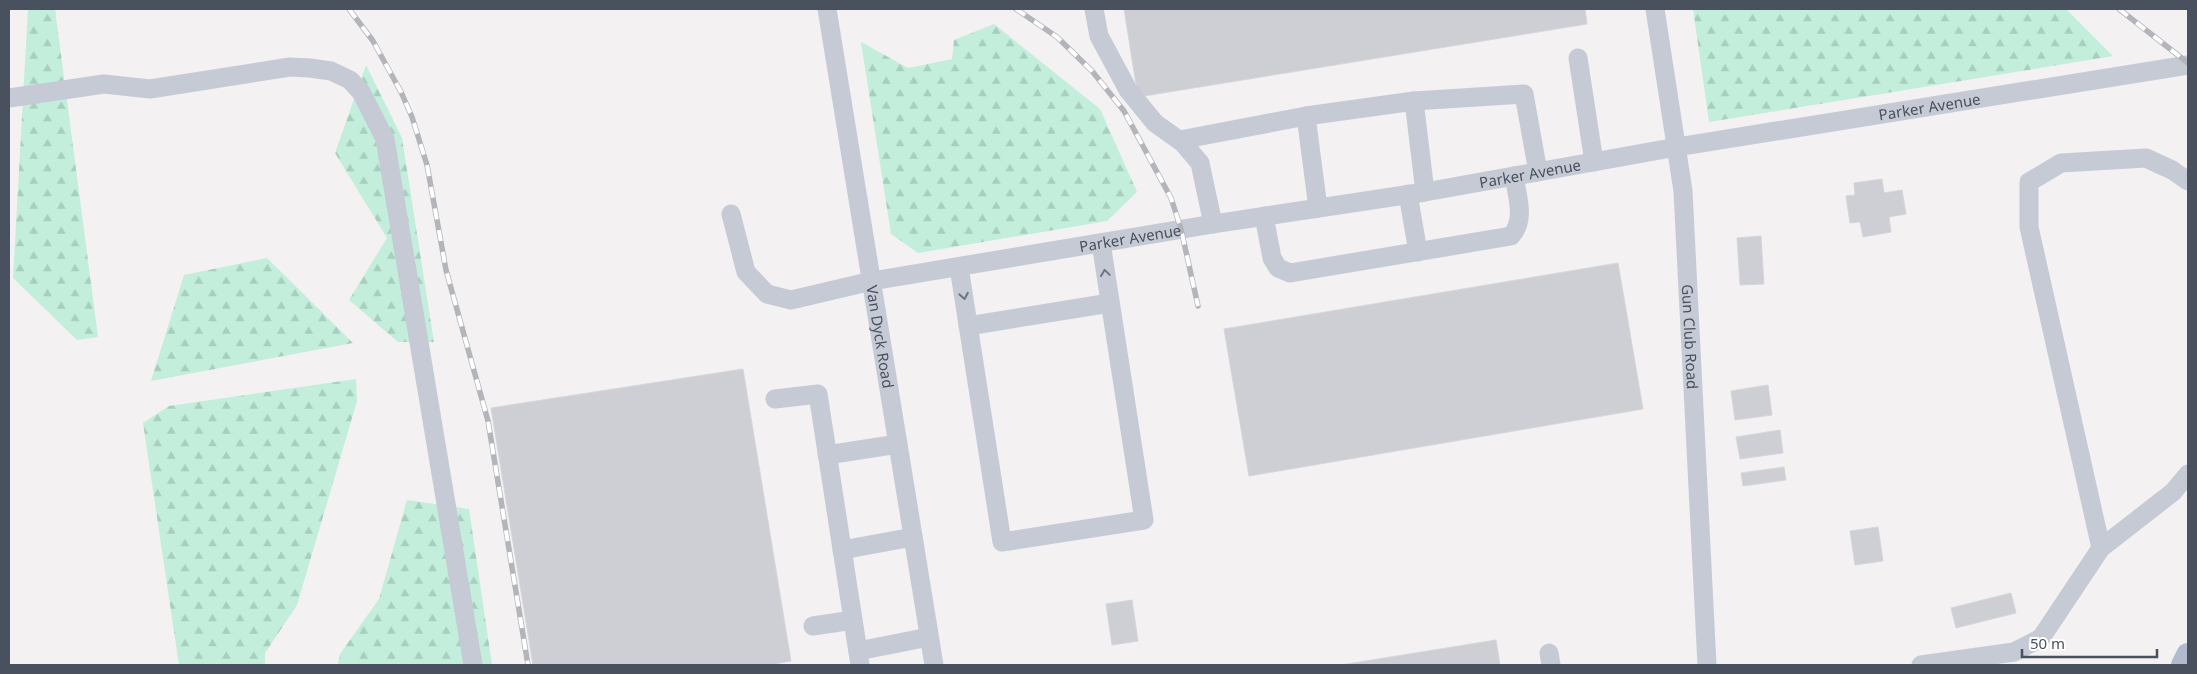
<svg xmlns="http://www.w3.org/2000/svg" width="2197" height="674" font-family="'Noto Sans',sans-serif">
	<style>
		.forest { fill: url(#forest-firs) }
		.building { fill: #cecfd5; stroke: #d5d6dc }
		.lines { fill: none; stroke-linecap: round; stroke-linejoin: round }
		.minor { stroke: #c5cad5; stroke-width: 19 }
		.major { stroke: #b2bbce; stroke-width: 24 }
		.rail-casing { stroke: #b3b5bb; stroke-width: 5.5 }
		.rail { stroke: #fff; stroke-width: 4; stroke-dasharray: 11; stroke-linecap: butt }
		.oneway { stroke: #6e7582 }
		.labels { text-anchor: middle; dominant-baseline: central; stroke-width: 4; stroke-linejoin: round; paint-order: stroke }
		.street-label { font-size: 15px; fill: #49505e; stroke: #fff }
	</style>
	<defs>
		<pattern id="forest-firs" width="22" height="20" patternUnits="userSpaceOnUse" patternTransform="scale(1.25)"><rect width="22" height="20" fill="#c2eedb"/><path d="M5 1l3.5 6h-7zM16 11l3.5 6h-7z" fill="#a8cebe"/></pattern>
	</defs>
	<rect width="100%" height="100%" fill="#f3f1f1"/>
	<path class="forest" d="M28 9H55L98 337 77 340 13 278Z
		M1693 9H2066L2113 56 1709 122Z
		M994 24 1100 109 1137 192 1107 221 918 253 891 234 861 42 908 68 952 59 954 40Z
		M366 65 402 138 434 342H398L349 300 387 238 335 153Z
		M267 258 353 343 151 381 184 275Z
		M356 379 357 401 297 605 265 653V665H179L143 423 169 406Z
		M407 500 469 509 492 665H338L340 654 379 599Z"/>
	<path class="building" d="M1124 9H1585L1587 24 1138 97Z
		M1882 179 1884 193 1902 190 1906 214 1889 217 1891 232 1863 237 1860 222 1850 223 1846 196 1855 195 1854 183Z
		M1761 236 1764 284 1740 285 1737 238Z
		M1618 263 1643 409 1249 476 1224 329Z
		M743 369 791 661 769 665H533L491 408Z
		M1768 385 1772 415 1735 420 1731 391Z
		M1780 430 1783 453 1740 459 1736 437Z
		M1784 467 1786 480 1743 486 1741 473Z
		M1878 527 1883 561 1855 565 1850 531Z
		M2011 593 2016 613 1956 628 1951 608Z
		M1132 600 1138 641 1112 645 1106 604Z
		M1496 640 1500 665H1341Z"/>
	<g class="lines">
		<g class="minor">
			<path id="s1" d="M827 9 934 665"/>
			<path d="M1094 9 1099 36 1128 90 1155 123 1183 143 1200 163 1213 224"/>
			<path id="s2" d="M1655 9 1683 191 1707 665"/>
			<path d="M1578 58 1594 162"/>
			<path d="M9 98 104 84 150 89 290 67 310 68 331 71 350 80 361 92 385 139 473 665"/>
			<path d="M1414 101 1425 192"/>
			<path d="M1306 116 1318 208"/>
			<path d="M1180 140 1306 116 1414 101 1524 94 1538 172"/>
			<path d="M1408 194 1418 252"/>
			<path id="s3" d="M731 214 746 272 767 294 791 300 872 281 1213 224 1425 192 1677 147 2188 65"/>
			<path d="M1264 216 1272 258 1278 268 1290 273 1511 236C1526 220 1517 196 1514 176"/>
			<path d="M959 267 1002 542 1144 520 1101 243"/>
			<path d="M968 326 1110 303"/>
			<path d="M775 399 818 394 860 665"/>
			<path d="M827 455 898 444"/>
			<path d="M2101 548 2029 227V182L2061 163 2146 158 2172 170 2188 181"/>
			<path d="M842 550 913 537"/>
			<path d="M813 626 853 620"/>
			<path d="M858 651 929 637"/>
			<path d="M1549 653 1551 665"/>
			<path d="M1921 665 2014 652 2041 638 2101 548 2173 492 2188 474"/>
		</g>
		<path class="major" d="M2183 665 2188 655"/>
		<defs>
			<path id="rail" d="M349 9 373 41 401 92 412 117 427 165 446 270 488 421 528 665
				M1016 9 1057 37 1092 71 1124 111 1171 198 1181 229 1198 306
				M2119 9 2188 63"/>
		</defs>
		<use href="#rail" class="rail-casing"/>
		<use href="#rail" class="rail"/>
	</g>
	<defs><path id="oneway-chevron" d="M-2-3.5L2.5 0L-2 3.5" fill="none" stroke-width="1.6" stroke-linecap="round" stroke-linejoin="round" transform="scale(1.25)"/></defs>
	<g class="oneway">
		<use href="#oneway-chevron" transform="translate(1105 273) rotate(-98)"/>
		<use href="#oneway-chevron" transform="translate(964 296) rotate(80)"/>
	</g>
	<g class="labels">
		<g class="street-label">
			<text stroke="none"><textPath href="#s3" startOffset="1270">Parker Avenue</textPath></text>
			<text stroke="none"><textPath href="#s3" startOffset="865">Parker Avenue</textPath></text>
			<text stroke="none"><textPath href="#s3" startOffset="460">Parker Avenue</textPath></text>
			<text stroke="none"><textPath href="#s2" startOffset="330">Gun Club Road</textPath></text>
			<text stroke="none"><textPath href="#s1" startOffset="332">Van Dyck Road</textPath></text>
		</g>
	</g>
	<rect width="2197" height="674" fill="none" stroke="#49505e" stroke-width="20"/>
	<path d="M2022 649v8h135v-8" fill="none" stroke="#49505e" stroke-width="2.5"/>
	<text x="2030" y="649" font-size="15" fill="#49505e" stroke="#ffffff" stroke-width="4" paint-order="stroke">50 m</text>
</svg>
